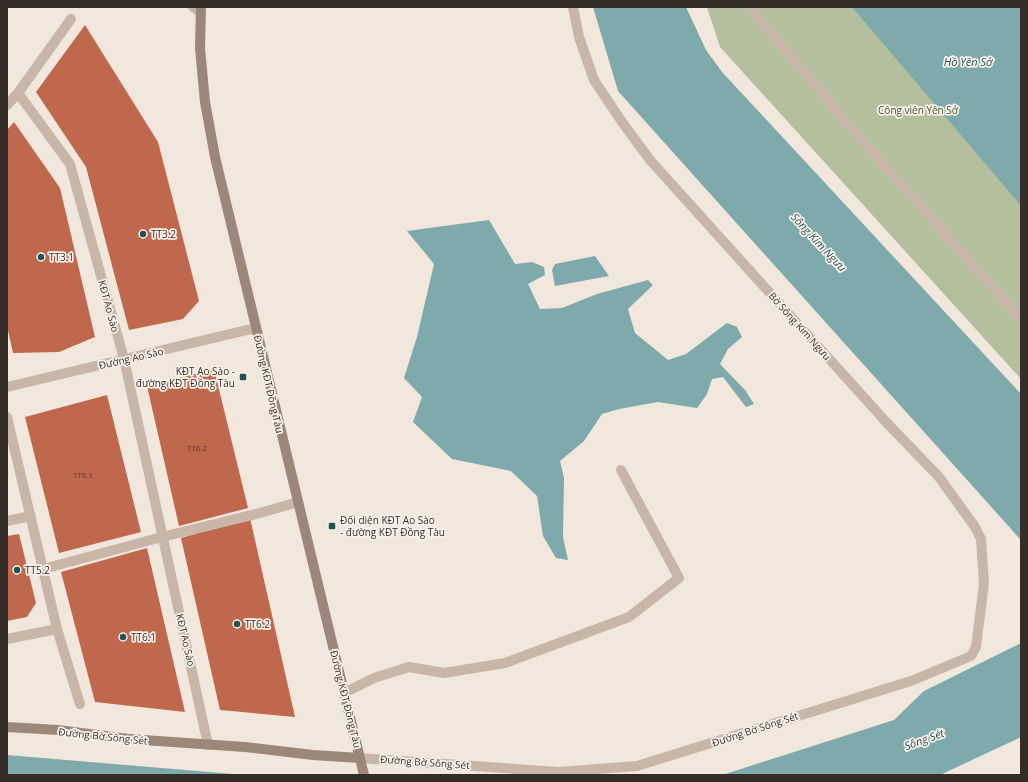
<svg xmlns="http://www.w3.org/2000/svg" width="1028" height="782" font-family="'Open Sans',sans-serif">
	<style>
		.green { fill: #b4bf9e }
		.water { fill: #7eaaac }
		.building { fill: #bf684d }
		.lines { fill: none; stroke-linecap: round; stroke-linejoin: round }
		.lane { stroke: #c8b7a9; stroke-width: 10 }
		.street { stroke: #c8b7a9; stroke-width: 10 }
		.secondary { stroke: #9c877b; stroke-width: 10 }
		.poi-dot { fill: #215255; stroke: #f9f1e9; stroke-width: 1.5 }
		.labels { text-anchor: middle; dominant-baseline: central; stroke-width: 3.5; stroke-linejoin: round; paint-order: stroke }
		.number-label { font-size: 8px; fill: #583c32 }
		.park-label { font-size: 10px; fill: #45532e; stroke: #f9f1e9 }
		.poi-label { font-size: 10px; fill: #362d29; stroke: #f9f1e9; text-anchor: start }
		.street-label { font-size: 10px; fill: #362d29; stroke: #f9f1e9 }
		.water-label { font-size: 11px; font-style: italic; fill: #215255; stroke: #f9f1e9 }
	</style>
	<rect width="100%" height="100%" fill="#f1e7dd"/>
	<path class="green" d="M707 7H1021V379L720 47Z"/>
	<path class="water" d="M593 7H686L706 50 722 72 1021 394V540L618 91Z
		M852 7H1021V206L1017 201Z
		M489 220 515 264 532 262 544 267 545 275 528 284 540 309 562 308 597 294 648 280 653 285 628 309 635 333 668 360 686 354 727 323 737 327 742 337 728 349 720 364 745 390 754 404 746 407 723 377 712 379 707 394 697 408 658 402 619 409 602 414 584 441 560 461 564 478 563 537 568 560 556 558 543 536 537 496 511 471 452 459 413 422 422 397 404 378 417 337 434 264 407 231Z
		M595 256 609 276 555 286 552 270 555 264Z
		M1021 643V737L940 775H722L894 720 924 691Z
		M7 755 245 775H7Z"/>
	<path class="building" d="M85 25 158 142 199 301 183 319 129 330 86 167 36 92Z
		M14 122 60 188 95 337 59 352 13 353 7 326V130Z
		M214 369 248 508 179 526 147 386Z
		M107 395 141 532 59 553 25 417Z
		M250 518 295 717 220 710 181 538Z
		M19 534 36 603 27 617 7 621V536Z
		M147 548 185 712 95 702 61 572Z"/>
	<g class="lines">
		<path class="lane" d="M752 7 758 18 867 146 1021 319
			M43 569 162 537 260 513 298 502
			M344 693 374 678 409 667 444 673 505 663 629 617 679 578 621 470"/>
		<path class="street" d="M193 7 200 12
			M18 93 70 164 124 359 208 745
			M7 105 18 93 71 19
			M7 387 255 328
			M7 417 57 629 80 704
			M7 521 31 516
			M7 639 57 629
			M360 758 559 772 637 766 911 681 971 656 976 647 984 583 981 539 975 527 939 477 887 423 650 160 622 122 594 80 579 37 573 7"/>
		<path class="secondary" d="M201 7 200 48 205 102 215 157 364 775
			M7 727 58 730 129 739 245 747 313 755 360 758"/>
	</g>
	<g class="poi-dot">
		<circle cx="143" cy="234" r="4"/>
		<circle cx="41" cy="257" r="4"/>
		<rect x="239" y="373" width="8" height="8" rx="2"/>
		<rect x="328" y="522" width="8" height="8" rx="2"/>
		<circle cx="17" cy="570" r="4"/>
		<circle cx="237" cy="624" r="4"/>
		<circle cx="123" cy="637" r="4"/>
	</g>
	<g class="labels">
		<g class="number-label">
			<text x="197" y="447">TT6.2</text>
			<text x="83" y="474">TT6.1</text>
		</g>
		<g class="park-label">
			<text x="918" y="110">Công viên Yên Sở</text>
		</g>
		<g class="poi-label">
			<text x="151" y="234">TT3.2</text>
			<text x="49" y="257">TT3.1</text>
			<text x="235" y="371" text-anchor="end">KĐT Ao Sào -<tspan x="235" dy="12">đường KĐT Đồng Tàu</tspan></text>
			<text x="340" y="520">Đối diện KĐT Ao Sào<tspan x="340" dy="12">- đường KĐT Đồng Tàu</tspan></text>
			<text x="25" y="570">TT5.2</text>
			<text x="245" y="624">TT6.2</text>
			<text x="131" y="637">TT6.1</text>
		</g>
		<g class="street-label">
			<text transform="translate(109 306) rotate(75)">KĐT Ao Sào</text>
			<text transform="translate(800 326) rotate(48)">Bờ Sông Kim Ngưu</text>
			<text transform="translate(131 358) rotate(-13)">Đường Ao Sào</text>
			<text transform="translate(269 384) rotate(77)">Đường KĐT Đồng Tàu</text>
			<text transform="translate(186 640) rotate(77)">KĐT Ao Sào</text>
			<text transform="translate(346 699) rotate(76)">Đường KĐT Đồng Tàu</text>
			<text transform="translate(755 729) rotate(-18)">Đường Bờ Sông Sét</text>
			<text transform="translate(103 736) rotate(6)">Đường Bờ Sông Sét</text>
			<text transform="translate(425 762) rotate(4)">Đường Bờ Sông Sét</text>
		</g>
		<g class="water-label">
			<text x="968" y="61">Hồ Yên Sở</text>
			<text transform="translate(819 242) rotate(47)">Sông Kim Ngưu</text>
			<text transform="translate(924 739) rotate(-20)">Sông Sét</text>
		</g>
	</g>
	<rect width="1028" height="782" fill="none" stroke="#362d29" stroke-width="16"/>
</svg>
